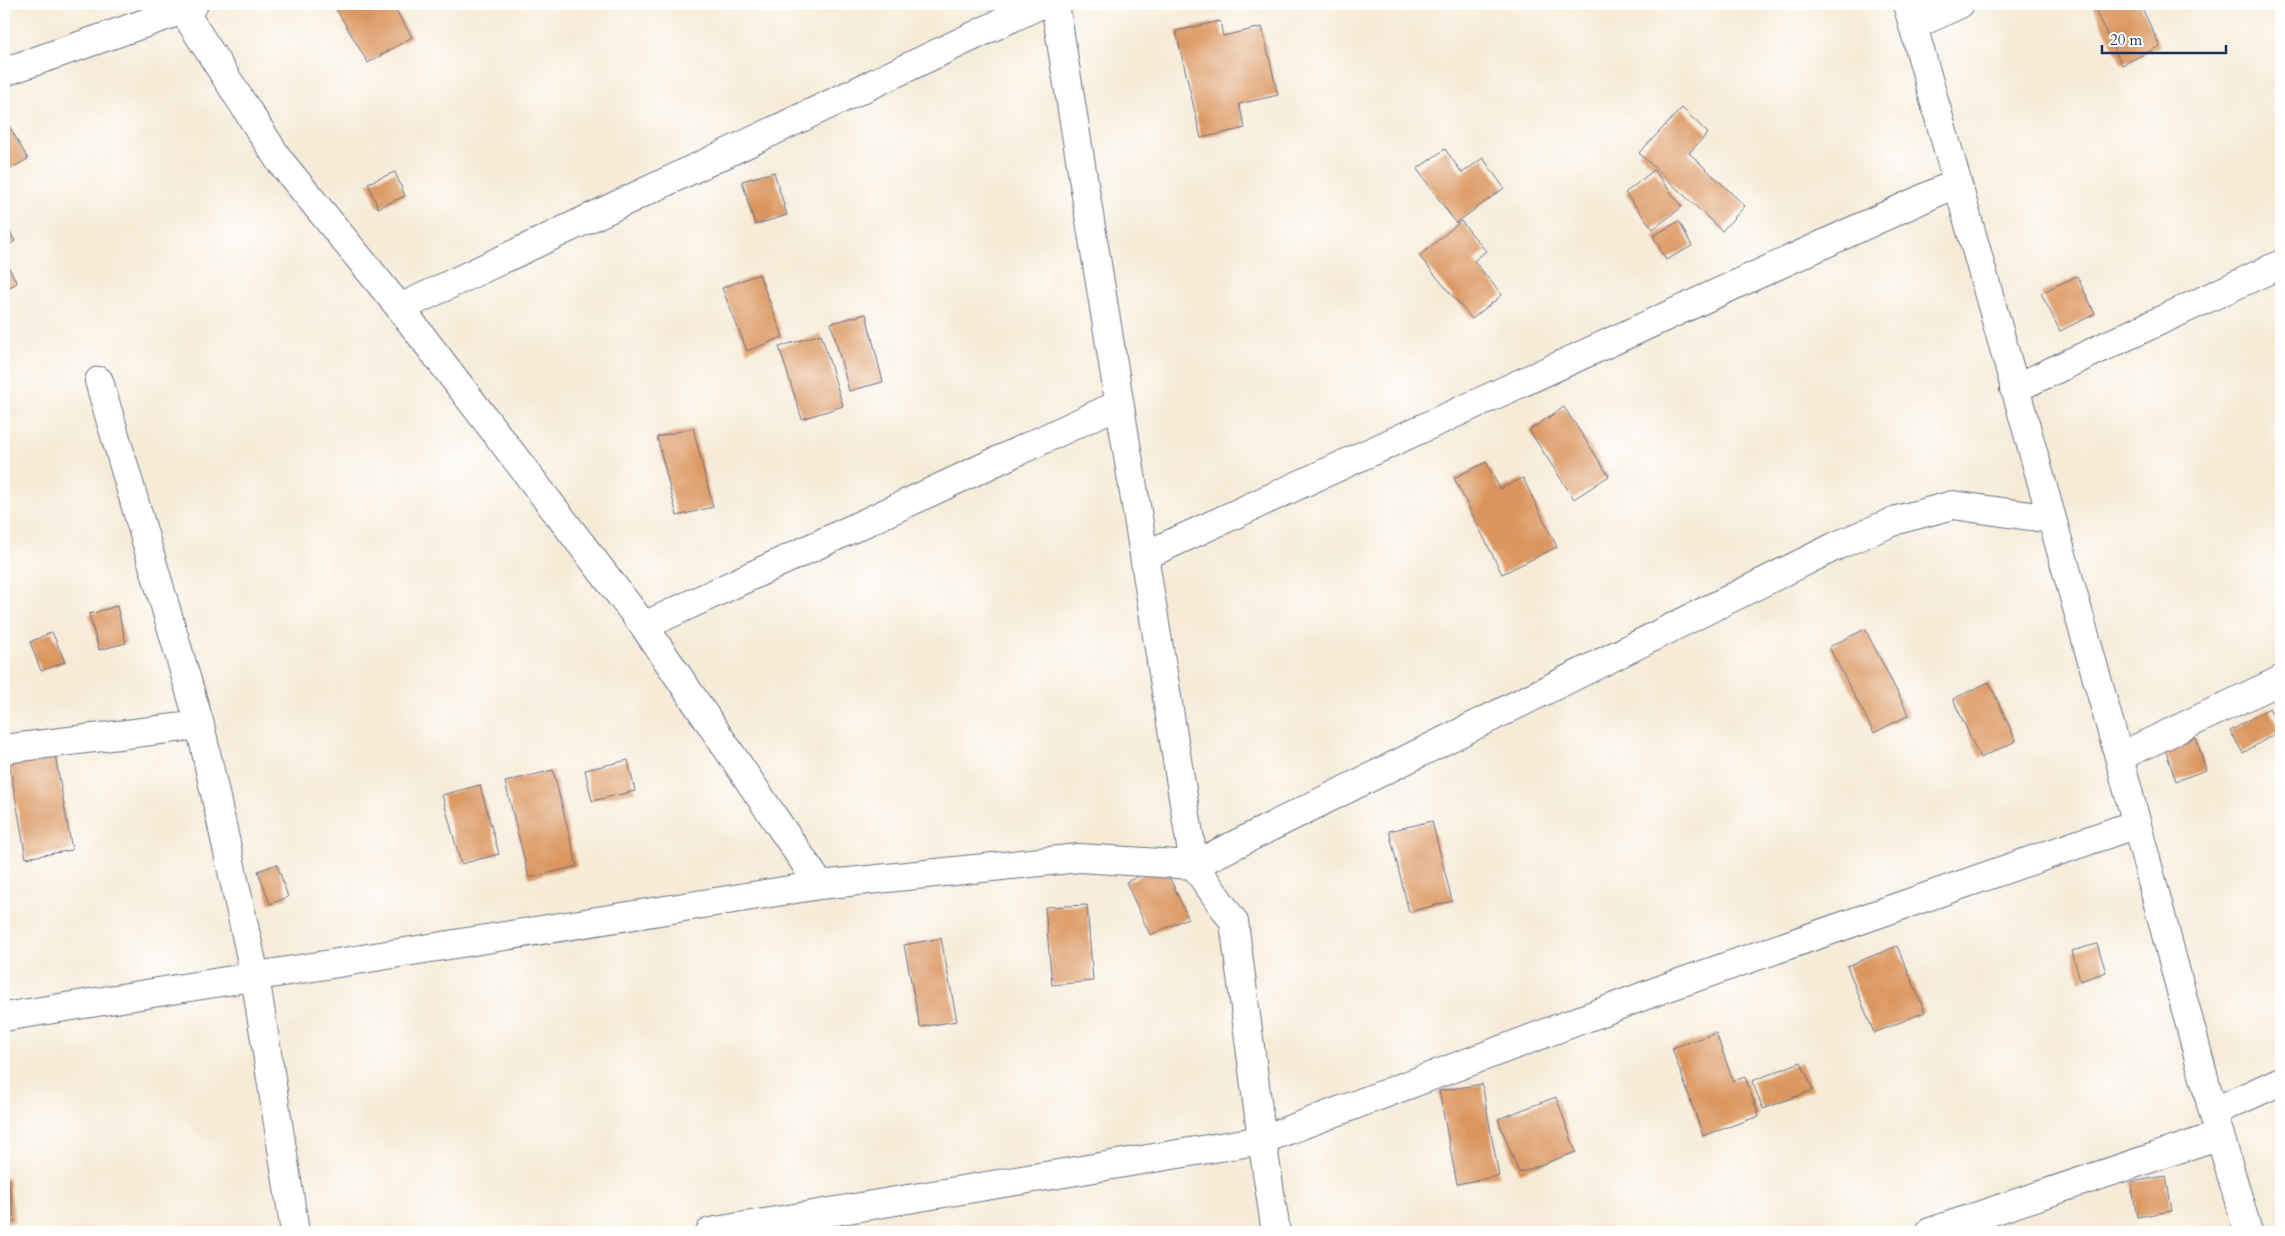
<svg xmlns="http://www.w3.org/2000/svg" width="2285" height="1236" font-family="Cardo,serif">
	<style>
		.building { fill: #db965e }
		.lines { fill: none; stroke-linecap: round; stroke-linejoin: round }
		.minor-casing { stroke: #687188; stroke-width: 30 }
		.minor { stroke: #fff; stroke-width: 28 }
	</style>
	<rect width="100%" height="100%" fill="#fff"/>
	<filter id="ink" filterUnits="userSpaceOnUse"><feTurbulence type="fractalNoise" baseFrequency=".02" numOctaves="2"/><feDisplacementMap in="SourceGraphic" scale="10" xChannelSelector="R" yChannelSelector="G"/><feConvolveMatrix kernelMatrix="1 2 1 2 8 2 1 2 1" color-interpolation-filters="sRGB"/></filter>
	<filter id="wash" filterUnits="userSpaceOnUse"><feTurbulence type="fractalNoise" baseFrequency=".0096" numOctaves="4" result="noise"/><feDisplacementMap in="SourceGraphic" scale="20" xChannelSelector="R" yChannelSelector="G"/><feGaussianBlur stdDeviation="1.12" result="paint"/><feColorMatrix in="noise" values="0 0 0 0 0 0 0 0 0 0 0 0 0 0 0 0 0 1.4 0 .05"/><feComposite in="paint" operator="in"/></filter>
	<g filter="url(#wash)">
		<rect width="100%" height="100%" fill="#f6ebd7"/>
		<g id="blocks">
			<path class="building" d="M333 4H392L412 37 368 63Z
				M2092 4H2140L2160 46 2122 65Z
				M1220 21 1223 36 1262 27 1278 95 1239 104 1245 128 1201 138 1176 31Z
				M1682 108 1708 133 1689 153 1745 206 1722 231 1639 153Z
				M4 117 28 159 4 172Z
				M1445 149 1462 173 1483 158 1504 188 1456 223 1417 169Z
				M1654 170 1682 207 1653 229 1625 193Z
				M395 172 405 196 378 208 368 183Z
				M774 172 787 215 755 225 742 181Z
				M1461 221 1486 251 1474 261 1502 295 1472 319 1419 256Z
				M1679 221 1692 246 1666 260 1653 236Z
				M4 222 15 241 4 248Z
				M4 259 17 283 4 290Z
				M759 274 783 337 747 351 722 288Z
				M2077 276 2095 314 2060 331 2041 293Z
				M866 314 883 382 849 391 831 323Z
				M821 334 843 406 802 419 779 347Z
				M1564 407 1609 476 1574 499 1529 430Z
				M693 428 713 507 677 516 657 437Z
				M1486 462 1500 489 1523 478 1557 547 1502 574 1454 478Z
				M117 606 126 643 99 650 89 614Z
				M1865 629 1909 715 1874 733 1829 647Z
				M52 632 65 662 41 671 30 642Z
				M1989 682 2016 741 1980 758 1953 699Z
				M2269 708 2281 730 2243 753 2230 731Z
				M2196 738 2206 770 2176 781 2165 749Z
				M55 754 72 850 26 858 9 761Z
				M628 760 635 791 592 801 585 770Z
				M553 770 577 866 529 878 505 782Z
				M480 785 499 854 461 864 442 795Z
				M1432 821 1452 901 1409 912 1389 831Z
				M4 836 9 850 4 851Z
				M277 864 288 897 270 904 258 871Z
				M1164 865 1188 918 1150 935 1126 882Z
				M1087 905 1093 981 1052 985 1045 907Z
				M941 938 957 1021 920 1027 904 945Z
				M2097 944 2106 972 2080 981 2072 951Z
				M1897 946 1925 1012 1874 1033 1847 966Z
				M1716 1033 1733 1081 1745 1077 1759 1116 1703 1136 1672 1048Z
				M1801 1062 1813 1090 1763 1109 1752 1081Z
				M1482 1084 1499 1176 1457 1184 1439 1091Z
				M1556 1097 1576 1152 1519 1173 1498 1119Z
				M2166 1176 2172 1211 2137 1217 2131 1182Z
				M8 1177 15 1222 4 1223V1178Z"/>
		</g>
	</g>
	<g filter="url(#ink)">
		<use href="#blocks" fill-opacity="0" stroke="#687188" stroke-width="1"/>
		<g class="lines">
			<defs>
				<path id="minor" d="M179 4 279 160 400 308 644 626 820 885 1079 858 1194 865 1836 546 1897 520 1953 505 2051 519
					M1055 4 1194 865 1234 922 1262 1140 1276 1232
					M1907 4 2119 757 2213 1112 2248 1232
					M1913 26 1960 4
					M4 72 183 10 194 4
					M400 308 1041 4
					M99 381 200 725
					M2014 389 2281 264
					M1144 556 1957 183
					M644 626 1119 404
					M4 749 200 725 255 976 295 1232
					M2119 757 2281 680
					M4 1017 820 885
					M2213 1112 2281 1081
					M710 1232 1262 1140 1665 988 2136 824
					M1930 1232 2220 1135"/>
			</defs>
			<use href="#minor" class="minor-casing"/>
			<use href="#minor" class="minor"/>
		</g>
	</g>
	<rect width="2285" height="1236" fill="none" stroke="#fff" stroke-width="20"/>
	<path d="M2102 45v8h124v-8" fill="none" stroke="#1b2f5e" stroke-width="2.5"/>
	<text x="2110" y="45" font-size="15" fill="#1b2f5e" stroke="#ffffff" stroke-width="4" paint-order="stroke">20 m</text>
</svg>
